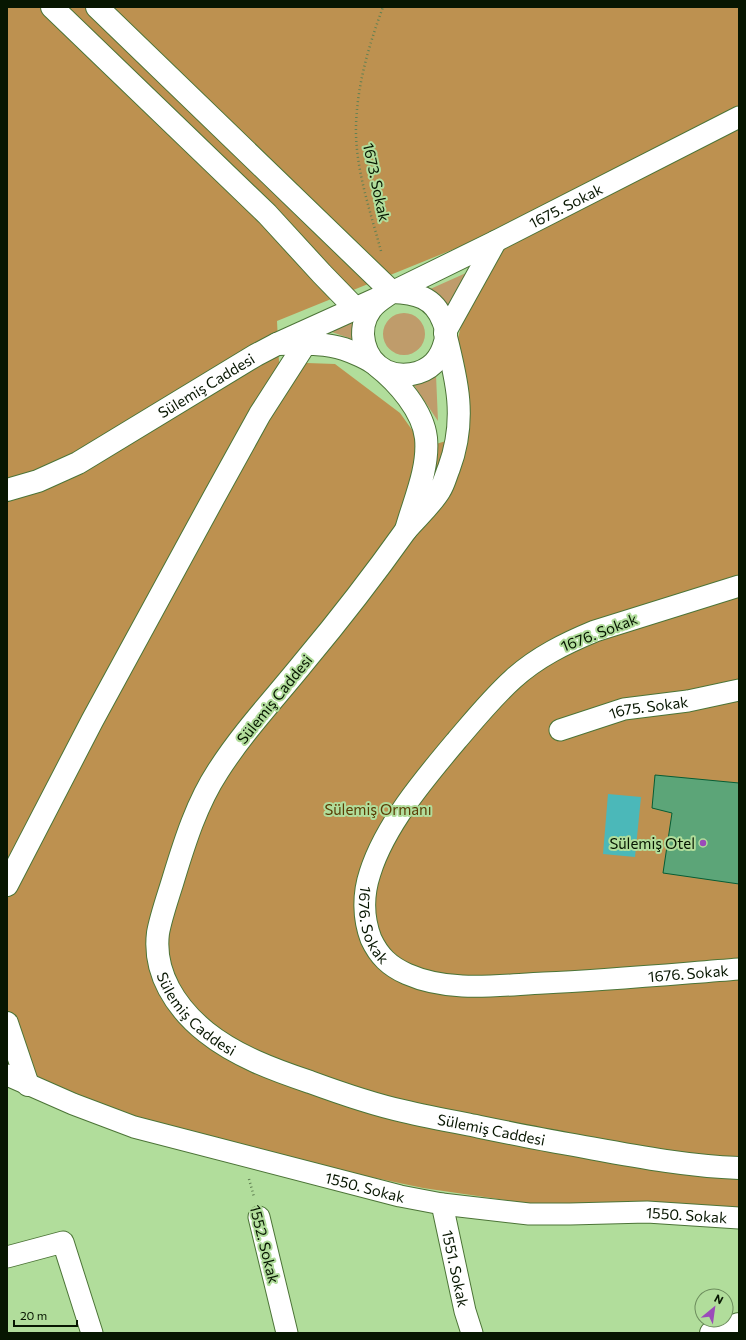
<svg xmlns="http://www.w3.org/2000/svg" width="746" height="1340" font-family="Commissioner,sans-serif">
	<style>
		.green { fill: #bf9c6b }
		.forest { fill: #bd9150; fill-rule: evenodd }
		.water { fill: #4bb8b9 }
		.building { fill: #5ca578; stroke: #065d35 }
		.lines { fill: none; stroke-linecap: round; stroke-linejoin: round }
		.street-casing { stroke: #4c7437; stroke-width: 23 }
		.secondary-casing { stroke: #4c7437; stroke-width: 24 }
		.path { stroke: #618053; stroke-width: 2.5; stroke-dasharray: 1 3; stroke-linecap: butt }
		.street { stroke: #fff; stroke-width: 21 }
		.secondary { stroke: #fff; stroke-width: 22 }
		.poi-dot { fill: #9b4aba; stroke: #b1dd9b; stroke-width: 1.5 }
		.labels { text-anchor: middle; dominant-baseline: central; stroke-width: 4; stroke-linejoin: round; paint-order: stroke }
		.street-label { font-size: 15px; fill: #071601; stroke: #b1dd9b }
		.park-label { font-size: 15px; fill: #5a3c04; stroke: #b1dd9b }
		.poi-label { font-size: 15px; fill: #071601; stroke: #b1dd9b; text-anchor: end }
	</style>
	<rect width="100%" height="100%" fill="#b1dd9b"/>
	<path class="green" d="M466 273 449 311 428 290Z
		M383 334a21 21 0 1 1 42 0a21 21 0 1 1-42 0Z
		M356 321 352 339 323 329Z
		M436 375 438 421 413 384Z"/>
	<path class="forest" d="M7 7H739V1208H560L423 1188 299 1162 105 1110 7 1065ZM469 243 487 275 462 322 457 342 466 435 416 450 415 434 400 413 335 364 279 362 277 321Z"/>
	<path class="water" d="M608 794 641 797 635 857 603 854Z"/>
	<path class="building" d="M655 775 739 783V884L663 873 672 813 652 808Z"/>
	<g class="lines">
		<defs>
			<g id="street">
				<path id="s1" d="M392 292 496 241 739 117"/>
				<path d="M445 333 496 241"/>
				<path id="s2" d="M739 586 595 631C566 643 537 657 513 679 493 697 475 719 457 740 425 778 385 825 370 873 363 894 363 918 371 939 379 956 389 966 407 974 450 993 499 985 544 983 609 980 674 974 739 969"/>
				<path id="s3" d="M560 730 624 709 688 701 739 690"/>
				<path id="s4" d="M7 1075 73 1104 134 1127 400 1196 442 1204 529 1214H570L647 1212 739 1218"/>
				<path id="s5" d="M442 1204 465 1311 472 1333"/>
				<path d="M259 1217 287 1333"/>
				<path d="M7 1257 63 1242 92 1333"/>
			</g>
			<g id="secondary">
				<path d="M52 7 267 214 322 274 356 309"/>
				<path d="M97 7 392 292 277 344C299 344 323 342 344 349 353 352 369 359 376 365 398 382 423 411 426 438 429 469 414 501 406 530 417 517 431 505 440 490 444 484 446 475 449 468 467 420 457 380 445 333"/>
				<path d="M392 292C416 293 434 297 443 321 446 327 447 336 445 342 443 350 440 357 434 363 422 375 401 378 386 371 363 360 356 329 371 309 376 302 385 297 392 292Z"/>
				<path id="s6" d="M7 490 38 481 78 463 256 355 277 344"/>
				<path id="s7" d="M406 530C374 575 340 619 304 662 275 698 243 732 218 771 197 803 185 841 174 877 169 894 161 916 158 933 153 973 176 1008 206 1032 236 1056 274 1070 310 1082 340 1093 371 1104 403 1111 424 1116 445 1120 466 1124 500 1131 533 1138 568 1144 624 1154 682 1166 739 1168"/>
				<path d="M7 885 92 721 213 499 260 414 305 344"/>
				<path d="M7 1023 28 1085"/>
				<path d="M711 1333 739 1324"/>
			</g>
		</defs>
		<use href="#street" class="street-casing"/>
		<use href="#secondary" class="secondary-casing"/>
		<path class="path" d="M381 251C370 210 355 168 356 126 357 85 369 45 383 7
			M249 1179 254 1197"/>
		<use href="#street" class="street"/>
		<use href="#secondary" class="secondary"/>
	</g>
	<circle class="poi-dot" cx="703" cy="843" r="4"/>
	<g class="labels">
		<g class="street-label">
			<text transform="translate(377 182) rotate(78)">1673. Sokak</text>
			<text stroke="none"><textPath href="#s1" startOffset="194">1675. Sokak</textPath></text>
			<text stroke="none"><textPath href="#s6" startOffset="226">Sülemiş Caddesi</textPath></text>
			<text transform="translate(599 632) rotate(-21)">1676. Sokak</text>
			<text transform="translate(274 699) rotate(-51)">Sülemiş Caddesi</text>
			<text stroke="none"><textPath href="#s3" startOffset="92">1675. Sokak</textPath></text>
			<text stroke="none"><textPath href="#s2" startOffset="543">1676. Sokak</textPath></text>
			<text stroke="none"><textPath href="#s2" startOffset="891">1676. Sokak</textPath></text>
			<text stroke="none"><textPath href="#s7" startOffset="574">Sülemiş Caddesi</textPath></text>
			<text stroke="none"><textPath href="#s7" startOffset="898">Sülemiş Caddesi</textPath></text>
			<text stroke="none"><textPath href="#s4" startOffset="376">1550. Sokak</textPath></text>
			<text stroke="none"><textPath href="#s4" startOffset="700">1550. Sokak</textPath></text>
			<text transform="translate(265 1244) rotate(76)">1552. Sokak</text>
			<text stroke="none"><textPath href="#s5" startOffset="66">1551. Sokak</textPath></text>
		</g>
		<g class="park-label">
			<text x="378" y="809">Sülemiş Ormanı</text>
		</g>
		<g class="poi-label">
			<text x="695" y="843">Sülemiş Otel</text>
		</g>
	</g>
	<rect width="746" height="1340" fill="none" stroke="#071601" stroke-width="16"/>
	<g transform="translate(714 1308) rotate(29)"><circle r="19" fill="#b1dd9b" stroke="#6d8d5d"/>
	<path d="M0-3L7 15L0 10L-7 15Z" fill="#9b4aba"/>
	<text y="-6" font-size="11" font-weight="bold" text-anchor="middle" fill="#071601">N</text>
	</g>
	<path d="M14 1320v6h63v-6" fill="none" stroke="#071601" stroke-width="2"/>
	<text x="20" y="1320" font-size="12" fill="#071601" stroke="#b1dd9b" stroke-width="3" paint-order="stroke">20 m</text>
</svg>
